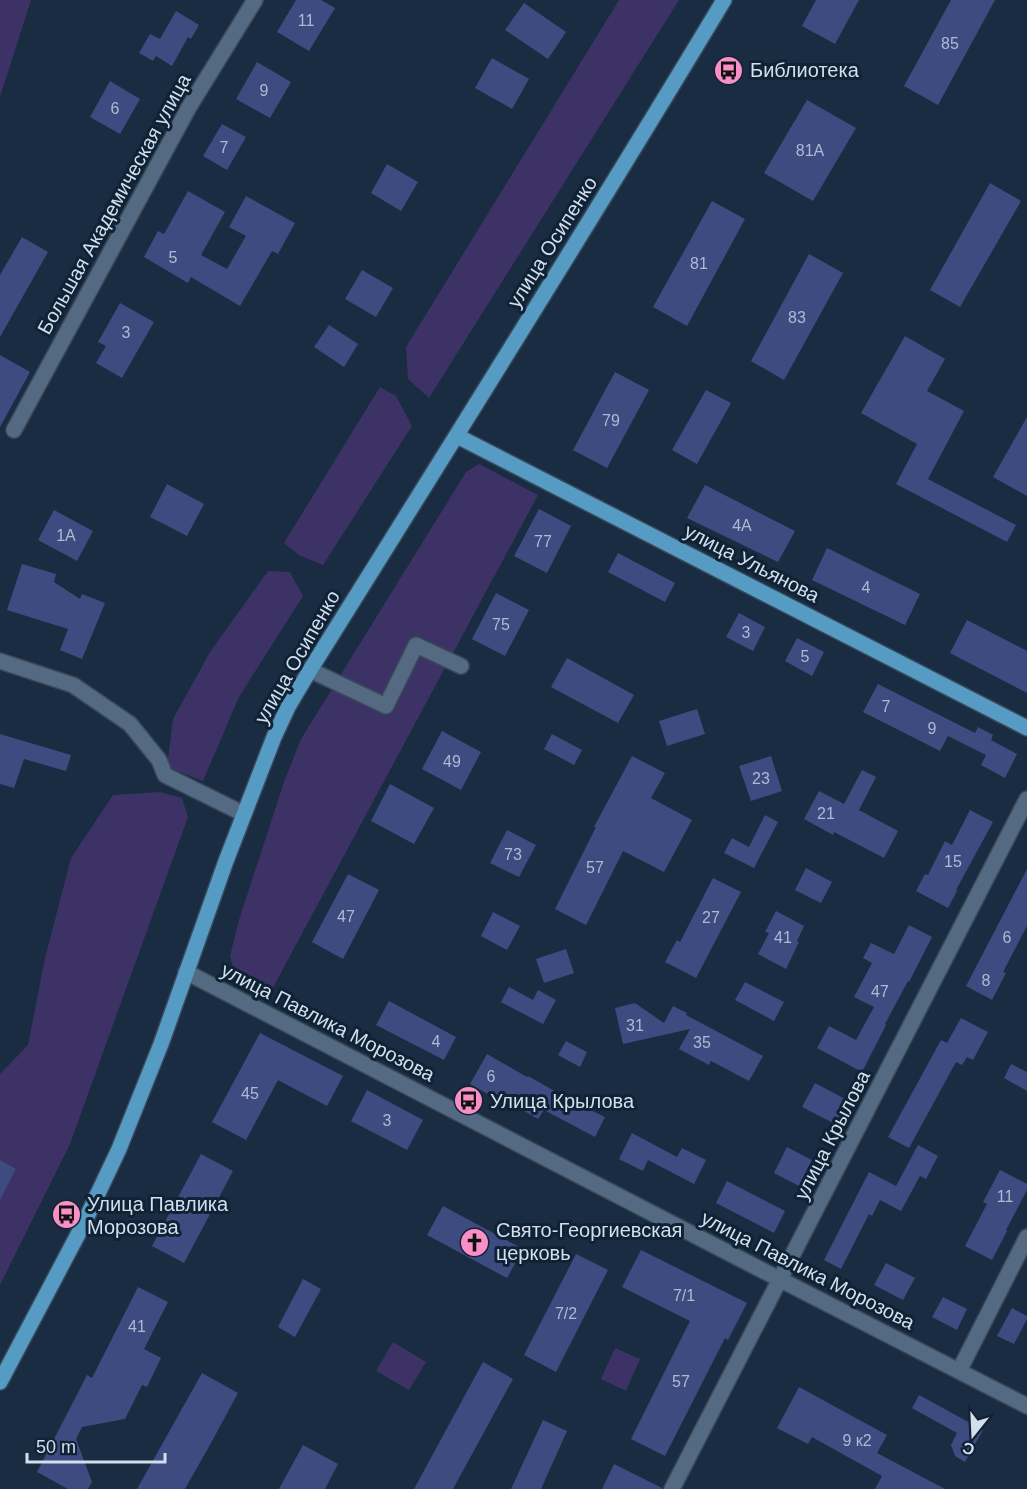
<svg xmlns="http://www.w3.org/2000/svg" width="1027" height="1489" font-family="Arial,sans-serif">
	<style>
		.green { fill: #3d3265 }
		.building { fill: #3e4b80 }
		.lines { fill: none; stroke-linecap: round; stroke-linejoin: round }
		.minor-casing { stroke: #39485a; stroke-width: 18 }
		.major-casing { stroke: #39485a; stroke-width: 18 }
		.minor { stroke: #546982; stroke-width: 15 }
		.major { stroke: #559bc4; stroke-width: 15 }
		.labels { text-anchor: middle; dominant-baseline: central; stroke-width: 6; stroke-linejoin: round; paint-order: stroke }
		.number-label { font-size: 16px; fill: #aebad2 }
		.poi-label { font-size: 20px; fill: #d3dfed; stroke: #0f2236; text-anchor: start }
		.street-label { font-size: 20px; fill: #d3dfed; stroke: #0f2236 }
	</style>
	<rect width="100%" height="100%" fill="#192c41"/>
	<path class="green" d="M0 0H31L0 97Z
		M619 0H679L429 398 408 379 406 347Z
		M380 387 396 396 412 426 323 565 299 555 284 543Z
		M479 464 538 495 269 995 235 975 230 956 239 920 284 782 301 739 466 472Z
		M268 571 290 572 303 596 239 697 203 781 167 767 173 719 210 652Z
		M160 792 182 798 188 817 70 1144 0 1285V1074L28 1045 45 958 71 858 113 795Z
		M393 1342 426 1362 409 1390 376 1371Z
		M615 1348 640 1359 626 1391 601 1379Z"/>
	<path class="building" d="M296 0H321L335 8 309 51 277 32Z
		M816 0H859L835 44 802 26Z
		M951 0H995L938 105 904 86Z
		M524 3 566 32 548 59 505 30Z
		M176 11 199 25 191 39 188 37 172 66 156 56 153 61 139 53 150 34 160 39Z
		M492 58 529 79 512 109 475 88Z
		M257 62 291 82 270 118 236 99Z
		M110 81 140 99 120 134 90 117Z
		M807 100 856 128 813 201 764 173Z
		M222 124 246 137 227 170 203 156Z
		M387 164 418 182 401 211 371 193Z
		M990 183 1021 201 960 307 930 290Z
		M188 191 225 212 201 255 227 269 246 236 229 227 246 196 295 223 278 254 272 251 240 306 191 277 188 283 144 257 158 231 164 234Z
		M712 201 745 219 687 326 653 307Z
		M22 237 48 252 0 337V275Z
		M809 254 843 273 784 380 751 361Z
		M362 270 393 288 376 317 345 299Z
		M120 303 154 322 122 378 96 363 106 346 98 342Z
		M329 325 358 344 344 367 314 347Z
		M905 336 945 359 927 391 964 411 928 479 1016 525 1007 542 896 484 917 444 861 413Z
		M0 355 30 372 0 427Z
		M615 372 649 390 607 468 573 450Z
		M706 390 731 403 697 464 672 450Z
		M1027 417V496L993 477Z
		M167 484 204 504 187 536 150 517Z
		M705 485 795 531 778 562 687 518Z
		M539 509 571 526 547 573 514 556Z
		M54 510 93 531 77 561 38 540Z
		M827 548 920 594 905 625 812 580Z
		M618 553 675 583 665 602 608 572Z
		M22 564 56 574 54 582 80 599 82 594 105 603 82 659 60 650 68 629 7 610Z
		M496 593 529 610 505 656 472 639Z
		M739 613 765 627 753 651 726 637Z
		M967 620 1027 651V693L950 653Z
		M797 638 824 652 812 676 785 661Z
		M567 658 634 695 618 723 551 687Z
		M878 684 975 733 978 727 993 735 991 740 1017 754 1005 778 981 765 986 755 948 736 940 751 863 712Z
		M697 709 705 734 667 746 659 721Z
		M442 731 481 752 461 790 422 769Z
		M0 734 71 755 66 771 24 759 14 788 0 784Z
		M552 734 582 750 574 765 544 749Z
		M632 756 665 773 651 798 692 820 664 872 623 851 586 925 555 909 596 827H594Z
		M771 756 782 791 751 801 739 766Z
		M862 770 876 777 859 810 898 831 884 858 834 832 833 835 804 819 819 791 844 804Z
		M390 784 434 808 414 844 371 821Z
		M970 810 993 822 956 890 957 891 948 908 916 891 925 874 928 875 945 841 952 845Z
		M765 815 778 822 754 868 724 853 732 838 749 847Z
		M507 830 536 845 519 877 490 863Z
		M806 868 832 882 821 903 795 890Z
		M1027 869V926L1003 972 1006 973 992 1000 966 986Z
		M348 874 379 890 343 959 312 942Z
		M713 878 741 892 696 978 665 962 677 940 680 942Z
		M776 911 804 926 797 941 799 942 786 969 758 954 769 933 765 932Z
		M493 912 520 926 507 950 481 936Z
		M909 925 932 937 909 982 908 981 885 1024 886 1025 862 1072 817 1048 829 1026 856 1040 874 1007 854 997 872 963 863 958 871 943 894 954Z
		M566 949 574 973 544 983 536 959Z
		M745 982 784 1002 774 1021 735 1000Z
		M509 987 533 1000 538 990 556 1000 543 1024 501 1002Z
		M389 1001 456 1037 444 1060 376 1025Z
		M635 1003 664 1023 673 1006 687 1013 686 1015 763 1056 749 1081 711 1061 709 1065 679 1049 690 1029 623 1044 615 1008Z
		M961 1018 988 1032 973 1060 967 1057 962 1065 956 1062 909 1148 888 1137 941 1040 947 1043Z
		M260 1033 343 1076 327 1106 278 1080 246 1140 212 1122Z
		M566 1041 587 1052 580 1067 558 1055Z
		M487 1054 527 1077 528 1076 574 1102 605 1117 595 1137 544 1110 538 1119 496 1095 495 1098 470 1084Z
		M1011 1064 1027 1072V1091L1004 1078Z
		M815 1083 849 1101 837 1125 802 1107Z
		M367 1090 423 1120 407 1150 351 1121Z
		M632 1133 677 1157 682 1148 706 1160 694 1184 648 1160 643 1171 619 1159Z
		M918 1145 938 1156 926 1179 920 1176 901 1211 880 1200 872 1216 869 1214 841 1269 824 1260 869 1172 896 1186Z
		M787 1147 812 1160 799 1186 774 1173Z
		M201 1154 233 1171 184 1263 152 1246Z
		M0 1160 16 1169 0 1200Z
		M1000 1170 1027 1184V1190L1006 1230 1007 1231 992 1260 965 1246 987 1204 983 1202Z
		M727 1181 785 1211 774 1233 716 1203Z
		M443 1206 523 1249 507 1278 427 1235Z
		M641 1250 747 1303 728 1340 725 1338 665 1456 631 1439 690 1321 622 1287Z
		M576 1254 608 1270 556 1372 524 1355Z
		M886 1263 915 1278 903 1300 874 1285Z
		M303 1279 321 1289 295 1337 278 1327Z
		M138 1287 168 1302 144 1349 161 1358 147 1387 142 1385 125 1419 82 1427 76 1439 92 1482 88 1489H68L37 1472 87 1375 92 1378Z
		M943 1297 967 1309 957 1330 932 1317Z
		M1012 1308 1027 1316V1319L1014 1344 997 1336Z
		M483 1362 513 1379 453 1489H414Z
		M202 1373 238 1393 211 1443 185 1489H137Z
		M799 1387 887 1435 877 1453 945 1489H875L882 1476 812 1437 808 1444 777 1428Z
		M919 1395 983 1430 965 1462 955 1456 951 1445 957 1433 912 1408Z
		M543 1420 567 1431 541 1489H511Z
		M303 1445 338 1464 325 1489H279Z
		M614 1464 662 1488V1489H602Z"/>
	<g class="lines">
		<defs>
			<path id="minor" d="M14 430 189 107 255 0
				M0 661 73 685 130 724 159 760 165 775 244 814
				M310 670 386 706 416 645 461 666
				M186 972 781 1280 1027 1406
				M959 1371 1027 1237
				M672 1489 1027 799"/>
			<path id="major" d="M457 436 1027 728
				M0 1382 84 1223 119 1149 161 1044 226 861 274 737 288 707 310 670C449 447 589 225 724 0"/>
		</defs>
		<use href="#minor" class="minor-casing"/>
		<use href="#major" class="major-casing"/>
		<use href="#minor" class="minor"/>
		<use href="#major" class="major"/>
	</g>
	<defs>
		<symbol id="bus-disc" viewBox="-11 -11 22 22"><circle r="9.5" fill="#fa8fc7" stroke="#0f2236"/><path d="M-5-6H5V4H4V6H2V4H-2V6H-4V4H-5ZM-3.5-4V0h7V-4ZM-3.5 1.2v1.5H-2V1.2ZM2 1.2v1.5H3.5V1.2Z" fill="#111"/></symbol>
		<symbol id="church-disc" viewBox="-11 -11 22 22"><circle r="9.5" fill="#fa8fc7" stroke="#0f2236"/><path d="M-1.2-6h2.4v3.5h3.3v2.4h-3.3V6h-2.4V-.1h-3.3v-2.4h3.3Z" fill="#111"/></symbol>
	</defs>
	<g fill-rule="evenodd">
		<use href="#bus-disc" x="712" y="54" width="33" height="33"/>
		<use href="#bus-disc" x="452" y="1084" width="33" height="33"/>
		<use href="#bus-disc" x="50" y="1198" width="33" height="33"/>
		<use href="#church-disc" x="458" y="1226" width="33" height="33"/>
	</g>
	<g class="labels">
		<g class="number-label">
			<text x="306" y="20">11</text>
			<text x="950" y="43">85</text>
			<text x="264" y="90">9</text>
			<text x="115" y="108">6</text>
			<text x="224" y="147">7</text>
			<text x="810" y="150">81А</text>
			<text x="173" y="257">5</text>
			<text x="699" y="263">81</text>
			<text x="797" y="317">83</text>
			<text x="126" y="332">3</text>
			<text x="611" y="420">79</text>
			<text x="742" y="525">4А</text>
			<text x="66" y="535">1А</text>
			<text x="543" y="541">77</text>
			<text x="866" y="587">4</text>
			<text x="501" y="624">75</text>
			<text x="746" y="632">3</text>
			<text x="805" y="656">5</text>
			<text x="886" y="706">7</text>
			<text x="932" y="728">9</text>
			<text x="452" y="761">49</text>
			<text x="761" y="778">23</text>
			<text x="826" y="813">21</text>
			<text x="513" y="854">73</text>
			<text x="953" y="861">15</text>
			<text x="595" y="867">57</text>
			<text x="346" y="916">47</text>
			<text x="711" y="917">27</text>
			<text x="783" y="937">41</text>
			<text x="1007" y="937">6</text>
			<text x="986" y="980">8</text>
			<text x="880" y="991">47</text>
			<text x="635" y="1025">31</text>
			<text x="436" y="1041">4</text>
			<text x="702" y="1042">35</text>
			<text x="491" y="1076">6</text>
			<text x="250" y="1093">45</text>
			<text x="387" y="1120">3</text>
			<text x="1005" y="1196">11</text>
			<text x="684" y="1295">7/1</text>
			<text x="566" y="1313">7/2</text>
			<text x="137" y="1326">41</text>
			<text x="681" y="1381">57</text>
			<text x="857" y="1440">9 к2</text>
		</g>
		<g class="poi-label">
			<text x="750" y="70">Библиотека</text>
			<text x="490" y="1101">Улица Крылова</text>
			<text x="87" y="1204">Улица Павлика<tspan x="87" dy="23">Морозова</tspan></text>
			<text x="496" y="1230">Свято-Георгиевская<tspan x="496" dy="23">церковь</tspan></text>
		</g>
		<g class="street-label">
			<text transform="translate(114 204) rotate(-61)">Большая Академическая улица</text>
			<text transform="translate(552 242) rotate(-58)">улица Осипенко</text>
			<text transform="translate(752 563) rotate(27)">улица Ульянова</text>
			<text transform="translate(297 657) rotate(-60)">улица Осипенко</text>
			<text transform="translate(328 1022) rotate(27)">улица Павлика Морозова</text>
			<text transform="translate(832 1135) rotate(-63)">улица Крылова</text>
			<text transform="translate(808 1270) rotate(27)">улица Павлика Морозова</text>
		</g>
	</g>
	<g transform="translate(973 1435) rotate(198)" stroke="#0f2236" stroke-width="4.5" paint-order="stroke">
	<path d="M0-4.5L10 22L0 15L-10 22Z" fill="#d3dfed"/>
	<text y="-9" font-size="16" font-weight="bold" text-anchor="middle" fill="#d3dfed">С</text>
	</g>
	<path d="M27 1453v9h138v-9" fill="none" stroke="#d3dfed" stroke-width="3"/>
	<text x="36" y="1453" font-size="18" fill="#d3dfed" stroke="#0f2236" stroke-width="4.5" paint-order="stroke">50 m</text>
</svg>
